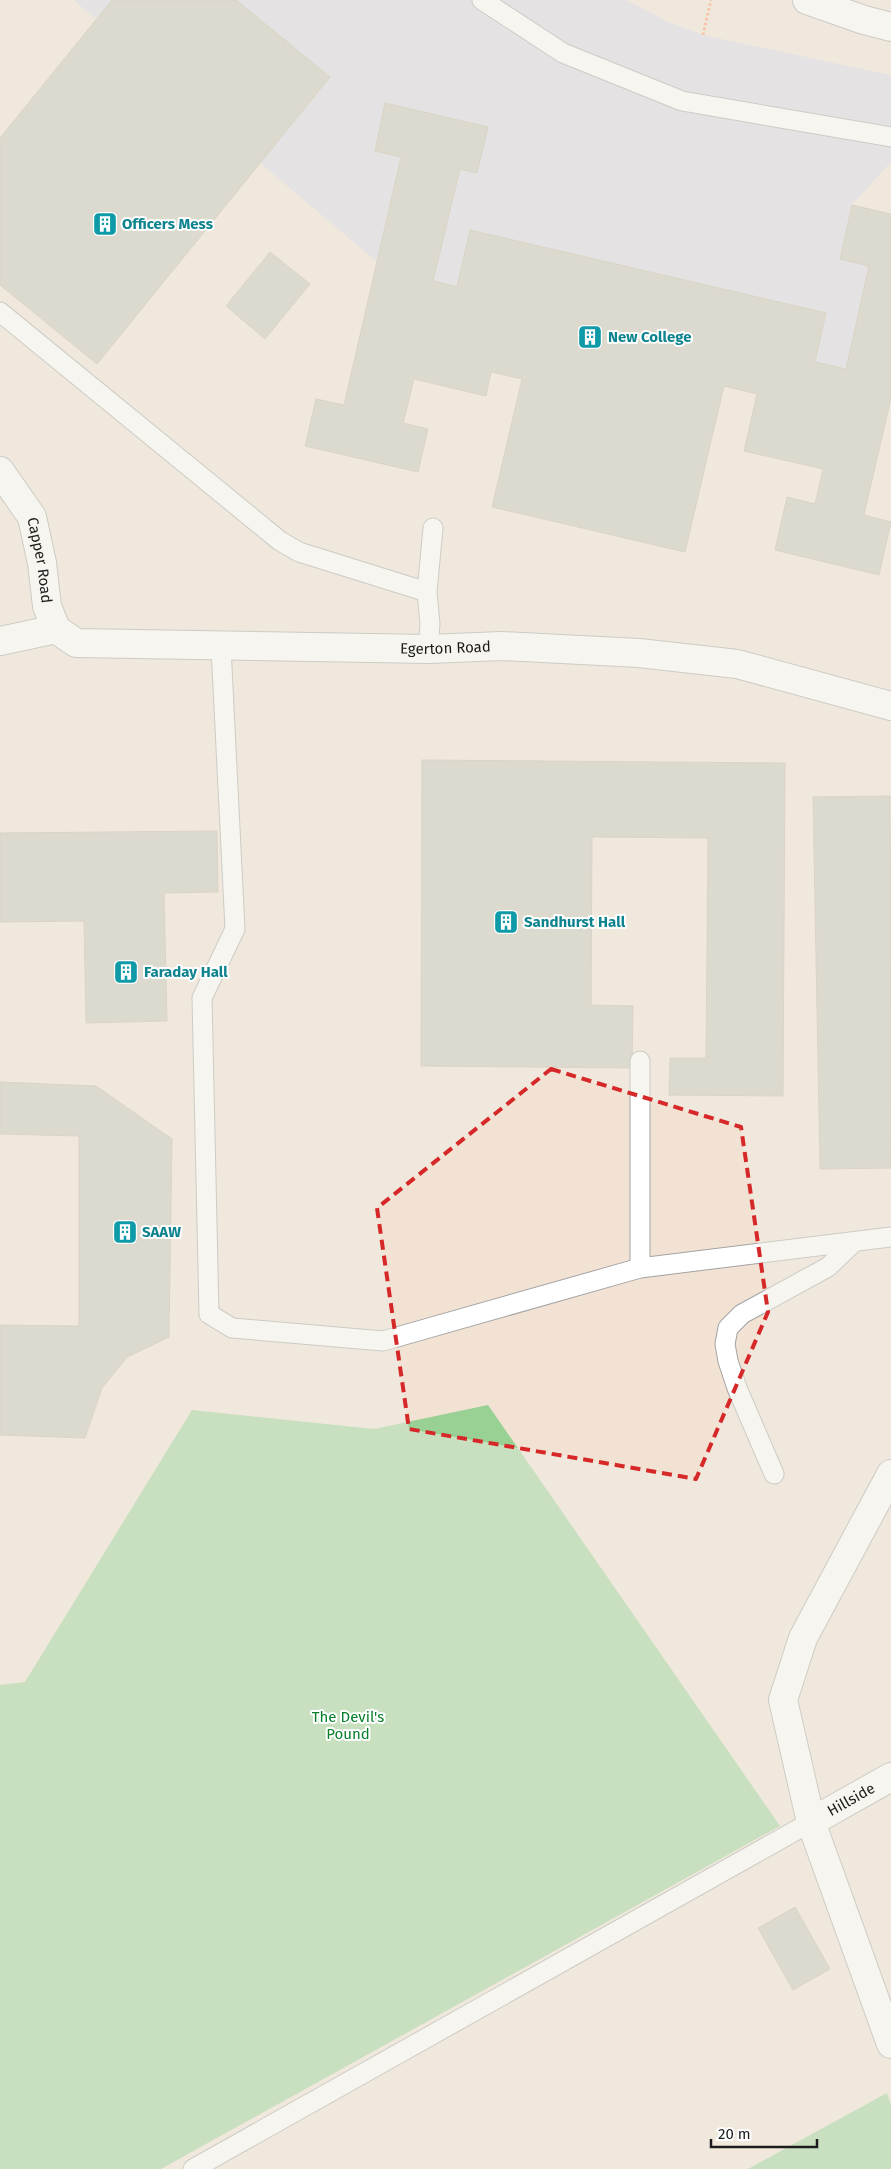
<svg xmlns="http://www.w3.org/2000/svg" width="891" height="2169" font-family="'Fira Sans',sans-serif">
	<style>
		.military { fill: #f1e2d4 }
		.forest { fill: #99d094 }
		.plaza { fill: #d9d6e4 }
		.building { fill: #c6c0b5; stroke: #c0b6a3 }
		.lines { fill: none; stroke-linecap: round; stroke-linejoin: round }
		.lane-casing { stroke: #a3a3a3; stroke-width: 21 }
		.street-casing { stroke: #a3a3a3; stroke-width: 30 }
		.path { stroke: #ff9362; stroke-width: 3; stroke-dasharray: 2.5 2.5; stroke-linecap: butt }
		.lane { stroke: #fff; stroke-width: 19 }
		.street { stroke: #fff; stroke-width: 28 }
		.marked { fill: none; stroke: #d62828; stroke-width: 4; stroke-dasharray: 10 6; stroke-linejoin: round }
		.labels { text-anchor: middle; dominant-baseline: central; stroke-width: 4; stroke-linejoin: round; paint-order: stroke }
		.culture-label { font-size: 15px; font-weight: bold; fill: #0d838f; stroke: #fff; text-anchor: start }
		.street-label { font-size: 15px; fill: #1c1c1c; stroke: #fff }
		.park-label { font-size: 15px; fill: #077e2a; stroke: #fff }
	</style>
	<rect width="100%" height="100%" fill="#eeede2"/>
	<path class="military" d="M0 0H891V2169H0Z"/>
	<path class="forest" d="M488 1405 780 1826 161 2169H0V1685L25 1682 192 1410 374 1429Z
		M887 2093 891 2105V2169H748Z"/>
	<path class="plaza" d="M73 0H112L96 19Z
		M236 0H626L669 22 703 35 891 75V162L852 205 840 258 869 266 846 369 815 362 826 313 470 230 457 287 433 281 460 169 477 173 385 104 375 151 401 157 377 262 260 163 330 77Z"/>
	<path class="building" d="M112 0H236L330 77 97 364 0 285V138Z
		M385 103 488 127 477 173 460 169 433 281 457 287 470 230 826 313 815 362 846 369 869 266 840 259 852 205 891 214V398L864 515 891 522 879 575 775 550 787 497 815 504 823 469 744 451 757 394 724 386 685 552 492 507 522 379 491 372 486 396 414 379 403 423 428 429 418 472 305 446 316 399 344 405 401 157 375 151Z
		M270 252 310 284 265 339 226 306Z
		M422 760 785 763 783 1096 669 1095 670 1058H706L708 838 592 837 591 1005 633 1006 632 1068 421 1066Z
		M890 796 891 1168 820 1169 813 797Z
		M217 831 218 892 164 893 167 1021 86 1023 84 921 0 922V833Z
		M0 1082 96 1086 172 1139 169 1337 127 1357 102 1388 85 1438 0 1435V1325L79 1326V1136L0 1134Z
		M795 1907 830 1969 793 1990 758 1928Z"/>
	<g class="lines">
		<defs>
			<path id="lane" d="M482 0 563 53 682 101 891 137
				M0 312 280 541 299 552 427 592
				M221 647 235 929 202 998 209 1314 232 1328 383 1341 640 1268 891 1237
				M428 649 430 624 427 592 433 528
				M640 1061V1268
				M774 1474 737 1388 728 1361 725 1344 728 1328 742 1314 828 1267 853 1243
				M193 2169 811 1822"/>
			<g id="street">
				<path d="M807 0 864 20 891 27"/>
				<path id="s1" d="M0 471 32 517 42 563 47 606 56 629"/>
				<path id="s2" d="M56 629 76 643 428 649 502 646 639 653 737 664 891 706"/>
				<path d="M0 641 56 629"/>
				<path d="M891 1474 803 1638 783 1700 811 1822 891 2044"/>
				<path id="s3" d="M811 1822 891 1777"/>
			</g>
		</defs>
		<use href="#lane" class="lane-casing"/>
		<use href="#street" class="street-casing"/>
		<path class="path" d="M703 35 711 0"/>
		<use href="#lane" class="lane"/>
		<use href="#street" class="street"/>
	</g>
	<path d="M0 0H891V2169H0ZM551 1069 741 1127 768 1312 696 1479 409 1429 377 1208Z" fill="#eeede2" fill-opacity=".55" fill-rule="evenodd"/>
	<path class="marked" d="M551 1069 741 1127 768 1312 696 1479 409 1429 377 1208Z"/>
	<defs>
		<symbol id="building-square" viewBox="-11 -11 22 22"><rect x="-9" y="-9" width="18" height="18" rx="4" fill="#0f9aa8" stroke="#fff"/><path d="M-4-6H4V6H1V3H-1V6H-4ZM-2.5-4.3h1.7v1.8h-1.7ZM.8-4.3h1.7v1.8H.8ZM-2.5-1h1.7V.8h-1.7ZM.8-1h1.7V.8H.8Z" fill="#fff"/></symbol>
	</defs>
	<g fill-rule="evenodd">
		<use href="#building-square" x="91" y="210" width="28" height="28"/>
		<use href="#building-square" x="576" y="323" width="28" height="28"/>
		<use href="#building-square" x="492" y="908" width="28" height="28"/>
		<use href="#building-square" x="112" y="958" width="28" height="28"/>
		<use href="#building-square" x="111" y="1218" width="28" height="28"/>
	</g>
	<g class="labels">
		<g class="culture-label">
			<text x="122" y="224">Officers Mess</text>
			<text x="608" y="337">New College</text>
			<text x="524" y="922">Sandhurst Hall</text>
			<text x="144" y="972">Faraday Hall</text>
			<text x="142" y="1232">SAAW</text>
		</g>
		<g class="street-label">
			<text stroke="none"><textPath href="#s1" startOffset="100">Capper Road</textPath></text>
			<text stroke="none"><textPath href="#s2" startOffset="394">Egerton Road</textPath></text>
			<text stroke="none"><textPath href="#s3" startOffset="46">Hillside</textPath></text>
		</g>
		<g class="park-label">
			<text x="348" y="1717">The Devil's<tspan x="348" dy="17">Pound</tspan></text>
		</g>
	</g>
	<path d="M711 2139v8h106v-8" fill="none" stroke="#1c1c1c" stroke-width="2.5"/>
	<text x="718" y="2139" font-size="15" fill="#1c1c1c" stroke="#ffffff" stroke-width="4" paint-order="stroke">20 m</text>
</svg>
